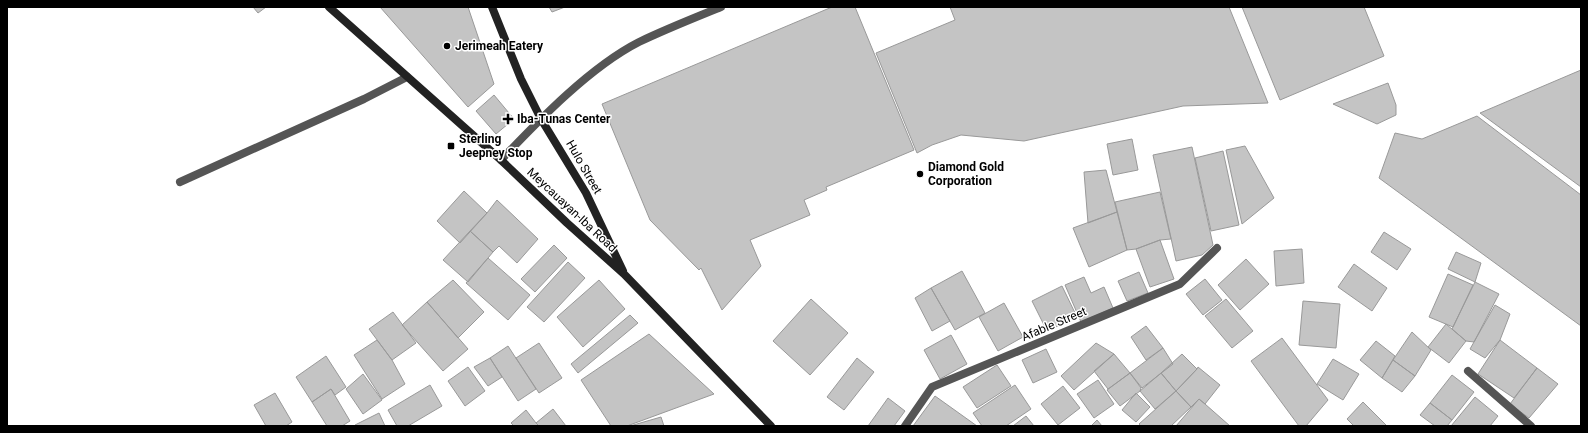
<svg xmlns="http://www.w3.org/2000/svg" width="1588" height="433" font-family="Roboto,sans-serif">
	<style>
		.building { fill: #c4c4c4; stroke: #999 }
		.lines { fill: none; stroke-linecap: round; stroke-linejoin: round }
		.lane { stroke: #555; stroke-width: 8 }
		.street { stroke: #555; stroke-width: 8 }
		.secondary { stroke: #222; stroke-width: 8 }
		.poi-dot { fill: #000; stroke: #fff; stroke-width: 1.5 }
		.labels { text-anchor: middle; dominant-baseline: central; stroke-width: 3; stroke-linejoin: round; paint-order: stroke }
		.poi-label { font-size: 12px; font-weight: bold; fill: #000; stroke: #fff; text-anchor: start }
		.street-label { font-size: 12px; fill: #000; stroke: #fff }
	</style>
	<rect width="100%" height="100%" fill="#fff"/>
	<path class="building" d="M253 7H266L258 13Z
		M380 7H468L494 84 468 107Z
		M549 7H565L552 12Z
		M832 7H855L914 150 826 187 827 190 804 200 810 215 750 240 761 266 722 310 701 268 699 270 650 220 602 104Z
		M950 7H1229L1268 103 1183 106 1024 141 961 135 932 145 917 153 876 53 955 20Z
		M1242 7H1364L1384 56 1280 100Z
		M1581 70V187L1480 113Z
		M1388 83 1396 105V115L1377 124 1333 104Z
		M494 95 514 119 496 134 476 111Z
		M1477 116 1581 195V326L1379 178 1395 133 1422 139Z
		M1132 139 1138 170 1113 175 1107 144Z
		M1245 146 1274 198 1242 224 1226 150Z
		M1192 147 1213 245 1202 255 1176 261 1153 155Z
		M1223 151 1239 225 1211 231 1195 158Z
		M1106 170 1117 212 1088 223 1084 172Z
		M464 191 487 213 460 243 437 221Z
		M1160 192 1171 239 1160 240 1136 249 1127 250 1115 202Z
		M497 200 538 239 517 263 499 246 493 252 470 231 487 213Z
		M1117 212 1127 250 1089 267 1073 228Z
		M470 231 493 252 468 282 443 260Z
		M1384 232 1411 249 1397 270 1371 252Z
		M1160 240 1174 279 1150 287 1136 249Z
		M554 245 567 258 535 292 521 279Z
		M1302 249 1304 283 1276 286 1274 251Z
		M1456 252 1481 263 1475 282 1448 269Z
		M488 258 530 295 508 320 466 283Z
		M1246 259 1269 284 1240 310 1218 285Z
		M568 262 585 278 544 322 527 307Z
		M1354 264 1387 288 1372 311 1338 287Z
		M962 271 985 313 955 330 931 288Z
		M1139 272 1148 293 1127 301 1118 281Z
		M1448 274 1473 285 1453 327 1429 317Z
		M1084 277 1091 293 1104 287 1113 308 1081 322 1065 285Z
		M1205 279 1222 300 1203 315 1186 294Z
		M453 280 484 312 458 338 427 302Z
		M599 280 625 309 583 347 557 317Z
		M1475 282 1499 294 1474 342 1466 341 1452 329Z
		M1062 286 1077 317 1047 331 1032 301Z
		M931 288 950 321 932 331 915 298Z
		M811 299 848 333 810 375 773 341Z
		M1226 299 1253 331 1232 348 1205 316Z
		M1303 301 1340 304 1336 348 1299 345Z
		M427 302 468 349 443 371 402 325Z
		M1004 303 1023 337 998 351 979 317Z
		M1495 305 1510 314 1500 340 1485 358 1470 349Z
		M393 312 416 343 392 360 369 329Z
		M630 315 638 323 578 373 571 364Z
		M1446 324 1466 341 1449 363 1428 347Z
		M1146 326 1163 348 1146 360 1131 337Z
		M1412 332 1431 350 1415 376 1393 360Z
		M649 334 714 394 627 426H611L581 380Z
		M951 335 967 364 940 379 924 350Z
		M1282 338 1328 400 1306 426H1299L1251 361Z
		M377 340 392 360 405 384 382 399 354 355Z
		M1500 340 1537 368 1514 398 1478 374Z
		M1376 341 1395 356 1382 378 1360 360Z
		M539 343 562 378 539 393 516 358Z
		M1096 343 1114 354 1074 390 1061 376Z
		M508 346 536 389 518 401 490 358Z
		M1163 348 1173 364 1142 388 1130 373Z
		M1046 349 1057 372 1033 383 1022 360Z
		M1114 354 1130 373 1108 389 1094 371Z
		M1182 354 1197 369 1176 391 1161 373Z
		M326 356 346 387 335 395 331 389 312 402 296 377Z
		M490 358 502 377 488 386 474 367Z
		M857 358 874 372 844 410 827 397Z
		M1333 359 1359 374 1343 400 1317 384Z
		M1393 360 1415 376 1402 392 1382 378Z
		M997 365 1011 386 977 408 963 387Z
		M468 367 485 391 465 406 448 381Z
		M1198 367 1220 385 1205 404 1199 399 1191 407 1176 391 1197 369Z
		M1537 368 1558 384 1529 418 1510 404Z
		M1130 373 1141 388 1140 391 1120 406 1107 390Z
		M1161 373 1176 391 1155 409 1140 391Z
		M363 374 382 400 363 414 346 389Z
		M1452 375 1474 392 1452 420 1430 403Z
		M1098 380 1114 404 1094 418 1077 394Z
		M430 385 442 406 408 426H397L388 410Z
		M1015 385 1031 409 1006 426H982L973 413Z
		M1063 386 1080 408 1058 425 1041 404Z
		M331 389 350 421 342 426H327L312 402Z
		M1176 391 1191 407 1171 426H1141L1139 424Z
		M275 393 292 422 286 426H266L254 405Z
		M1136 393 1150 407 1136 422 1122 410Z
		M935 396 977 426H913Z
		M1475 397 1498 416 1490 426H1451Z
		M888 398 905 411 894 426H868Z
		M1199 399 1205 404 1230 426H1176Z
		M1363 402 1387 426H1354L1347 419Z
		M1430 403 1452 420 1447 426H1435L1420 415Z
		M553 409 566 426H539L536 423Z
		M526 410 536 423 539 426H514L511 423Z
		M379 413 385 426H355V425Z
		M1026 416 1034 426H1013Z
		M661 417 664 426H630Z
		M1097 420 1102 426H1091Z"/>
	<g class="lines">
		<path class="lane" d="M180 182 364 99 407 77"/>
		<path class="street" d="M501 160C539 120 590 67 639 42 666 29 694 18 721 7
			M1468 371 1531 426
			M905 426 932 387 1180 284 1217 248"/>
		<path class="secondary" d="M329 7 501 160 567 223 624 274 771 426
			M492 7 521 79 541 119 586 193 623 271"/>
	</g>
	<g class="poi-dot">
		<circle cx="447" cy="46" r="4"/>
		<path d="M506 113h4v4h4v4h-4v4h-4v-4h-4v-4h4z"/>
		<rect x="447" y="142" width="8" height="8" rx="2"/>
		<circle cx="920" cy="174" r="4"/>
	</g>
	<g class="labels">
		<g class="poi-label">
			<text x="455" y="46">Jerimeah Eatery</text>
			<text x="517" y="119">Iba-Tunas Center</text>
			<text x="459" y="139">Sterling<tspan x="459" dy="14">Jeepney Stop</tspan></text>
			<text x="928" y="167">Diamond Gold<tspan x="928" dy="14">Corporation</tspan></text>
		</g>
		<g class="street-label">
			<text transform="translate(584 167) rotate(60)">Hulo Street</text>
			<text transform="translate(572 210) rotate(43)">Meycauayan-Iba Road</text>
			<text transform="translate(1054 324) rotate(-23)">Afable Street</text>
		</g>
	</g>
	<rect width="1588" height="433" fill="none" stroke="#000000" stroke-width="16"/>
</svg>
